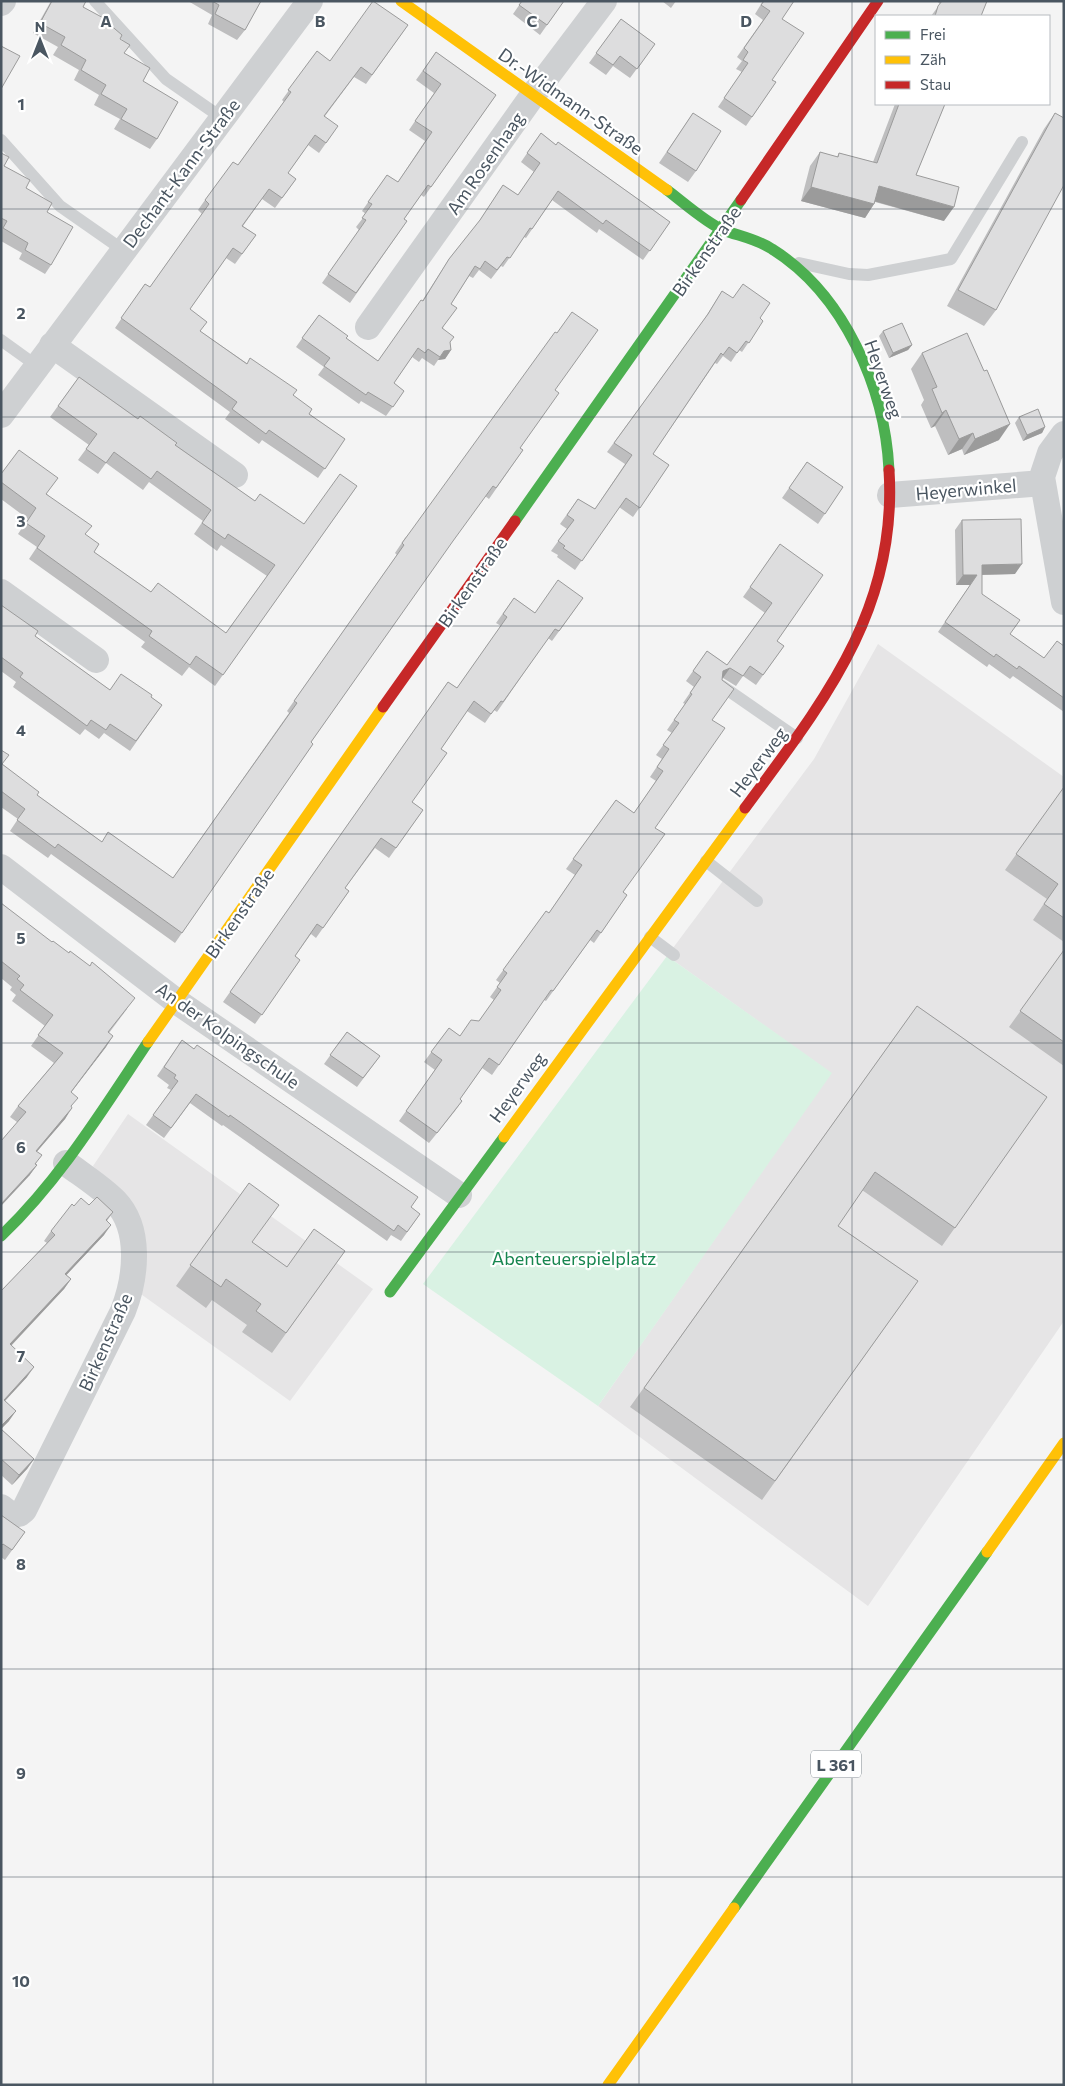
<svg xmlns="http://www.w3.org/2000/svg" width="1065" height="2086" font-family="Commissioner,sans-serif">
	<style>
		.education { fill: #e6e5e6 }
		.green { fill: #d9f2e3 }
		.lines { fill: none; stroke-linecap: round; stroke-linejoin: round }
		.lane { stroke: #ced0d2; stroke-width: 12 }
		.street { stroke: #ced0d2; stroke-width: 26 }
		.fast { stroke: #4caf50; stroke-width: 11 }
		.slow { stroke: #ffc107; stroke-width: 11 }
		.jam { stroke: #c62828; stroke-width: 11 }
		.wall { fill: #bebebf }
		.shaded-wall { fill: #9b9b9b }
		.building { fill: #ddddde; stroke: #9b9b9b }
		.grid { fill: none; stroke: #4a5661; stroke-width: 1; stroke-opacity: 0.55 }
		.labels { text-anchor: middle; dominant-baseline: central; stroke-width: 4.5; stroke-linejoin: round; paint-order: stroke }
		.shield { fill: #fff; stroke: #808990; stroke-width: 1 }
		.shield-label { font-size: 16px; font-weight: bold; fill: #4a5661 }
		.street-label { font-size: 18px; fill: #4a5661; stroke: #fff }
		.park-label { font-size: 18px; fill: #17864f; stroke: #fff }
		.grid-label { font-size: 16px; text-anchor: middle; font-weight: bold; fill: #4a5661; stroke: #fff; stroke-width: 4.5; stroke-linejoin: round; paint-order: stroke }
	</style>
	<rect width="100%" height="100%" fill="#f4f4f4"/>
	<path class="education" d="M878 644 1064 777V1321L868 1606 598 1406 831 1073 667 956 814 759Z
		M128 1114 373 1289 290 1401 138 1292 137 1220 93 1166Z"/>
	<path class="green" d="M667 956 832 1073 598 1406 423 1284Z"/>
	<g class="lines">
		<path class="lane" d="M95 1 166 79 222 118
			M1 140 60 206 123 250
			M799 263 849 274 868 275 951 259 1022 142
			M1 340 37 366
			M722 686 797 738
			M706 861 757 901
			M650 937 674 955"/>
		<path class="street" d="M1 3 3 1
			M368 327 533 95 604 1
			M52 345 235 475
			M1 415 310 1
			M1064 434 1050 453 1042 477 1064 602
			M890 495 1043 483
			M1 592 96 660
			M1 867 176 1001 459 1195
			M1 1507 10 1514H19L24 1510 123 1311C136 1278 142 1229 115 1201 101 1187 82 1175 66 1163"/>
		<path class="fast" d="M667 190C683 202 705 222 723 230 739 236 757 239 772 249 844 294 885 388 889 470
			M515 521 741 200
			M1 1236C60 1180 103 1109 148 1042
			M390 1292 504 1137
			M734 1908 987 1552"/>
		<path class="slow" d="M401 1 667 190
			M148 1042 383 707
			M504 1137 745 808
			M987 1552 1064 1443
			M608 2085 734 1908"/>
		<path class="jam" d="M741 200 878 1
			M383 707 515 521
			M745 808C823 702 898 610 889 470"/>
	</g>
	<path class="wall" d="M51 1H86L83 7 108 23 120 39 124 53 143 81 157 139 150 149 114 129 120 119 94 105 99 95 74 80 79 70 53 55 58 47 33 33Z
		M188 1H261L245 30 237 40 208 24 212 15Z
		M522 1H564L540 35 513 14Z
		M662 1H676L671 8Z
		M763 1 782 19 772 80 776 82 746 126 718 107 742 72 736 69 742 61 737 57 763 20 755 14Z
		M937 1H987L981 16H931L940 4Z
		M621 19 655 44 630 78 613 66 606 75 589 63Z
		M408 25 366 84 354 77 325 116 331 136 319 153 308 145 288 173 296 179 275 208 262 199 243 226 256 235 235 264 226 258 190 309 200 331 293 395 309 414 345 439 318 478 262 440 259 444 225 419 230 412 115 328 145 284 150 287 202 214 198 210 205 200 238 165 284 102 282 100 317 51 330 61Z
		M436 52 496 95 424 197 421 195 404 219 407 221 350 303 322 283 359 230 356 227 366 214 362 211 387 175 398 182 425 141 409 130 434 93 416 80Z
		M895 104H945L916 175 944 221 875 202 874 204 865 218 801 201 810 166 820 152 837 157 839 153 873 162Z
		M693 113 696 171 688 182 659 163Z
		M1055 113 996 310 984 326 947 306 1044 129Z
		M541 133 556 145 558 142 670 222 643 260 599 229 597 233 552 200 526 238 524 237 503 267 501 266 491 279 479 270 473 278 469 276 451 304 443 328 450 342 451 350 445 359 438 360 434 366 422 358 419 362 412 357 394 383 404 391 386 416 361 401 359 404 318 375 324 367 296 347 319 315 346 338 378 361 422 301 449 259 478 223 503 185 518 195 534 172 521 162Z
		M1 153 4 166 47 212 51 265 45 274 19 259 22 253 1 241Z
		M722 291 763 321 742 352 739 350 731 362 723 356 717 364 715 363 653 454 669 465 633 517 619 507 575 570 557 557 558 555 551 551 567 529 560 524 578 499 595 509 625 464 607 452 703 321Z
		M883 331 912 345 908 350 889 358 879 336Z
		M922 353 999 440 964 455 962 449 948 455 935 426 931 428 921 405 924 400 911 369Z
		M79 377 255 501 304 524 357 486 215 686 189 667 182 676 141 647 145 642 29 559 37 547 18 534 28 519 1 499V474L47 494 85 535 94 552 151 592 226 633 267 576 221 545 217 551 194 534 203 521 149 482 143 490 106 463 98 474 78 460 89 445 50 417Z
		M556 390 520 448 523 450 489 499 485 496 445 551 311 742 313 744 175 943 51 854 48 858 10 831 18 819 1 807V750L2 764 37 795 102 842 173 878 289 713 287 711 397 555 395 553 405 538Z
		M1019 417 1045 427 1042 433 1023 441 1015 423Z
		M807 462 843 487 818 524 782 498Z
		M962 520 1015 574 982 575V594L1010 634 1044 658 1064 646V712L1013 676 1010 679 989 664 987 667 938 632 970 585H956L955 530Z
		M780 544 777 641 784 646 756 685 743 676 736 686 723 678H722L712 720 655 828 623 892 627 895 594 943 590 940 546 1001 544 1000 492 1075 482 1068 460 1099 462 1101 455 1111 429 1143 399 1121 435 1070 424 1062 449 1028 460 1036 479 1021 494 1000 490 997 500 983 496 980 546 911 549 913 575 875 566 869 616 800 634 813 656 781 650 777 662 759 656 755 672 733 667 730 685 704 683 703 694 687 686 681 707 651 727 665 765 613 743 597Z
		M514 598 535 613 583 598 552 641 548 638 497 712 494 710 485 723 467 711 441 749 412 802 423 810 389 858 375 848 345 888 349 891 316 938 311 934 295 956 300 960 255 1024 223 1002 448 682 457 688 501 626 496 623Z
		M1 605 35 636 110 690 151 697 162 705 130 751 104 733 99 739 85 729 80 735 13 687 16 682 1 671Z
		M1064 787V942L1033 920 1047 899 1005 870Z
		M1 903 127 1009 109 1033 106 1047 71 1092V1107L65 1119 37 1151 36 1164 37 1165 29 1176 17 1122 10 1117 18 1106 54 1063 31 1046 45 1026 12 1001 16 995 10 990 12 987 1 978Z
		M1064 950V1066L1009 1027Z
		M917 1006 1047 1097 942 1246 862 1190 838 1226 918 1281 762 1500 630 1407Z
		M347 1032 380 1056 357 1087 324 1064Z
		M182 1040 420 1214 401 1241 391 1235 387 1241 223 1125 222 1126 190 1103 164 1138 146 1125 171 1090 167 1088 169 1085 157 1076Z
		M249 1183 253 1243 287 1267 345 1251 272 1353 242 1332 247 1325 212 1300 206 1308 176 1286Z
		M89 1205 113 1212 107 1221 104 1235 66 1275 71 1279 64 1289 11 1346 27 1377 5 1401 9 1421 1 1429 34 1459 27 1469 12 1485 1 1475V1291L47 1243 44 1241 51 1231 74 1206Z
		M1 1515 25 1532 5 1560 1 1557Z"/>
	<path class="shaded-wall" d="M879 186 954 207 944 221 870 200Z
		M811 187 874 204 865 218 801 201Z
		M912 345 908 350 889 358 893 353Z
		M451 350 445 359 438 360 444 351Z
		M946 410 935 426 931 428 942 413Z
		M1010 424 999 440 964 455 975 439Z
		M1045 427 1042 433 1023 441 1027 435Z
		M973 433 962 449 948 455 959 439Z
		M1022 564 1015 574 975 575 982 565Z
		M963 575H977L970 585H956Z
		M730 668 723 678 716 681 723 671Z
		M113 1036 106 1047 63 1103 71 1092Z
		M72 1108 65 1119 28 1162 36 1151Z
		M37 1165 29 1176 1 1206V1204Z
		M111 1225 104 1235 58 1284 65 1274Z
		M71 1279 64 1289 3 1354 10 1344Z
		M34 1367 27 1377 1 1405 4 1400Z
		M16 1411 9 1421 1 1429V1426Z
		M34 1459 27 1469 12 1485 19 1475Z"/>
	<path class="building" d="M52 1H86L83 7 109 21 108 23 122 35 120 39 130 45 124 53 150 68 143 81 178 102 157 139 121 119 127 109 101 94 106 85 81 70 86 60 61 45 65 37 40 23Z
		M212 1H261L245 30 215 14 219 5Z
		M373 1 408 25 372 75 361 67 324 116 338 126 326 143 315 135 288 173 296 179 282 198 269 189 242 226 256 235 242 254 233 248 190 309 207 322 200 331 247 364 250 358 297 390 293 395 312 409 309 414 345 439 325 469 269 430 266 434 232 409 237 402 121 318 145 284 150 287 209 204 205 200 233 162 238 165 291 92 288 90 317 51 330 61Z
		M522 1H564L547 25 519 5Z
		M764 1H794L782 19 804 33 772 80 776 82 752 117 724 98 748 63 743 60 748 52 744 48 770 11 761 5Z
		M942 1H987L981 16H935L938 6Z
		M621 19 655 44 637 69 620 56 613 65 596 53Z
		M1 46 20 56 1 89Z
		M436 52 496 95 431 187 428 185 404 219 407 221 356 293 328 274 366 220 362 218 372 204 368 202 387 175 398 182 432 132 415 121 441 84 423 71Z
		M899 104H945L916 175 959 187 954 207 879 186 874 204 811 187 820 152 838 157 839 153 877 163Z
		M693 113 721 131 696 171 667 152Z
		M1055 113 1064 118V185L996 310 958 290Z
		M541 133 556 145 558 142 670 222 650 251 606 220 603 224 558 191 532 229 530 228 510 258 507 257 497 270 485 261 480 269 475 266 451 304 457 308 442 328 454 337 450 342 451 350 444 351 440 357 428 349 425 353 418 348 394 383 404 391 393 407 368 392 366 395 324 366 330 358 302 338 319 315 348 336 346 338 378 361 421 300 423 301 449 259 480 220 503 185 518 195 540 163 527 153Z
		M1 153 9 157 4 166 30 180 26 188 52 203 47 212 73 227 51 265 25 250 28 243 3 228 7 221 1 218Z
		M743 284 770 303 760 318 763 321 749 343 746 341 737 353 729 347 723 355 721 353 653 454 669 465 640 508 626 498 582 561 563 548 565 546 558 541 574 520 567 515 578 499 595 509 632 455 614 443 708 314 722 291 733 298Z
		M572 312 598 330 555 390 559 393 520 448 523 450 496 488 493 486 453 541 311 742 313 744 182 933 58 844 55 848 17 820 25 809 1 791V750L9 755 2 764 39 792 37 795 102 842 108 832 173 878 297 703 294 701 404 545 402 543 413 528 555 332 557 333Z
		M902 323 912 345 893 353 883 331Z
		M967 333 984 371 987 370 1010 424 975 439 973 433 959 439 946 410 942 413 932 389 937 387 922 353Z
		M79 377 138 419 140 416 177 443 175 445 255 501 260 494 304 524 340 474 357 486 223 675 196 656 190 665 149 636 152 631 37 548 45 536 26 523 36 508 1 482V474L19 450 58 478 46 494 92 526 85 534 99 544 94 552 151 592 158 583 226 633 275 565 228 534 225 539 202 523 211 510 157 471 151 479 114 452 106 463 86 449 97 434 58 406Z
		M1038 409 1045 427 1027 435 1019 417Z
		M807 462 843 487 825 514 789 488Z
		M1021 519 1022 564 982 565V594L1020 620 1010 634 1044 658 1057 641 1064 646V698L1019 666 1017 669 996 654 994 657 945 622 977 575H963L962 520Z
		M780 544 823 575 777 641 784 646 763 675 750 666 743 676 730 668 723 671 722 680 734 689 712 720 725 728 655 828 665 834 623 892 627 895 601 933 597 930 553 991 551 990 499 1065 489 1058 460 1099 462 1101 437 1133 406 1111 442 1060 431 1052 449 1028 460 1036 471 1020 479 1021 501 990 497 987 507 973 503 970 546 911 549 913 582 865 573 859 616 800 634 813 663 771 657 767 669 749 663 745 679 723 674 720 692 694 690 693 701 677 693 671 707 651 727 665 772 603 750 587Z
		M558 580 583 598 559 631 555 629 503 702 501 701 491 714 474 701 441 749 447 753 412 802 423 810 396 848 381 838 345 888 349 891 323 928 317 924 295 956 300 960 262 1015 230 992 448 682 457 688 507 617 503 614 514 598 535 613Z
		M1 605 38 631 35 636 110 690 121 674 152 695 151 697 162 705 136 741 110 724 106 730 91 720 87 726 20 677 23 673 1 657Z
		M1064 787V918L1044 904 1058 884 1016 854Z
		M1 903 52 942 53 941 69 953 70 951 90 966 92 962 135 998 108 1032 113 1036 71 1092 78 1098 71 1106 72 1108 36 1151 42 1155 35 1164 37 1165 1 1204V1141L26 1112 18 1106 63 1053 38 1035 53 1015 20 990 24 985 17 979 20 976 1 961Z
		M1064 950V1042L1020 1011Z
		M917 1006 1047 1097 955 1228 875 1172 838 1226 918 1281 775 1481 644 1388Z
		M347 1032 380 1056 363 1078 330 1055Z
		M182 1040 194 1049 197 1045 418 1197 411 1207 420 1214 407 1232 398 1225 394 1231 230 1115 229 1117 196 1094 171 1128 153 1115 178 1081 174 1078 176 1075 164 1067Z
		M249 1183 279 1205 252 1242 287 1267 314 1229 345 1251 286 1333 256 1311 261 1304 226 1279 221 1287 190 1265Z
		M97 1197 113 1212 106 1220 111 1225 65 1274 71 1279 10 1344 34 1367 4 1400 16 1411 1 1426V1291L55 1235 51 1231 72 1204 74 1206 81 1198 89 1205Z
		M1 1429 34 1459 19 1475 1 1459Z
		M1 1515 25 1532 12 1550 3 1544 1 1546Z"/>
	<path class="grid" d="M213 1V2085M426 1V2085M639 1V2085M852 1V2085M1 209H1064M1 417H1064M1 626H1064M1 834H1064M1 1043H1064M1 1252H1064M1 1460H1064M1 1669H1064M1 1877H1064"/>
	<g class="labels">
		<rect class="shield" x="811" y="1750.5" width="50" height="27" rx="4"/>
		<g class="shield-label">
			<text x="836" y="1764">L 361</text>
		</g>
		<g class="street-label">
			<text transform="translate(571 101) rotate(35)">Dr.-Widmann-Straße</text>
			<text transform="translate(485 163) rotate(-55)">Am Rosenhaag</text>
			<text transform="translate(181 173) rotate(-53)">Dechant-Kann-Straße</text>
			<text transform="translate(706 251) rotate(-55)">Birkenstraße</text>
			<text transform="translate(884 379) rotate(71)">Heyerweg</text>
			<text transform="translate(966 489) rotate(-5)">Heyerwinkel</text>
			<text transform="translate(472 582) rotate(-55)">Birkenstraße</text>
			<text transform="translate(758 762) rotate(-53)">Heyerweg</text>
			<text transform="translate(239 913) rotate(-55)">Birkenstraße</text>
			<text transform="translate(228 1035) rotate(35)">An der Kolpingschule</text>
			<text transform="translate(517 1087) rotate(-54)">Heyerweg</text>
			<text transform="translate(105 1342) rotate(-66)">Birkenstraße</text>
		</g>
		<g class="park-label">
			<text x="574" y="1258">Abenteuerspielplatz</text>
		</g>
	</g>
	<g class="grid-label">
		<text x="106" y="27">A</text>
		<text x="320" y="27">B</text>
		<text x="532" y="27">C</text>
		<text x="746" y="27">D</text>
		<text x="21" y="110">1</text>
		<text x="21" y="319">2</text>
		<text x="21" y="527">3</text>
		<text x="21" y="736">4</text>
		<text x="21" y="944">5</text>
		<text x="21" y="1153">6</text>
		<text x="21" y="1362">7</text>
		<text x="21" y="1570">8</text>
		<text x="21" y="1779">9</text>
		<text x="21" y="1987">10</text>
	</g>
	<rect width="1065" height="2086" fill="none" stroke="#4a5661" stroke-width="5"/>
	<rect x="875" y="15" width="175" height="90" fill="#ffffff" stroke="#b7bbc0"/>
	<rect x="885" y="31" width="25" height="8" fill="#4caf50" stroke="#b7bbc0"/>
	<text x="920" y="40" font-size="15" fill="#4a5661">Frei</text>
	<rect x="885" y="56" width="25" height="8" fill="#ffc107" stroke="#b7bbc0"/>
	<text x="920" y="65" font-size="15" fill="#4a5661">Zäh</text>
	<rect x="885" y="81" width="25" height="8" fill="#c62828" stroke="#b7bbc0"/>
	<text x="920" y="90" font-size="15" fill="#4a5661">Stau</text>
	<g transform="translate(40 40)" stroke="#ffffff" stroke-width="4" paint-order="stroke">
	<path d="M0-4L9 19L0 12L-9 19Z" fill="#4a5661"/>
	<text y="-8" font-size="14" font-weight="bold" text-anchor="middle" fill="#4a5661">N</text>
	</g>
</svg>
